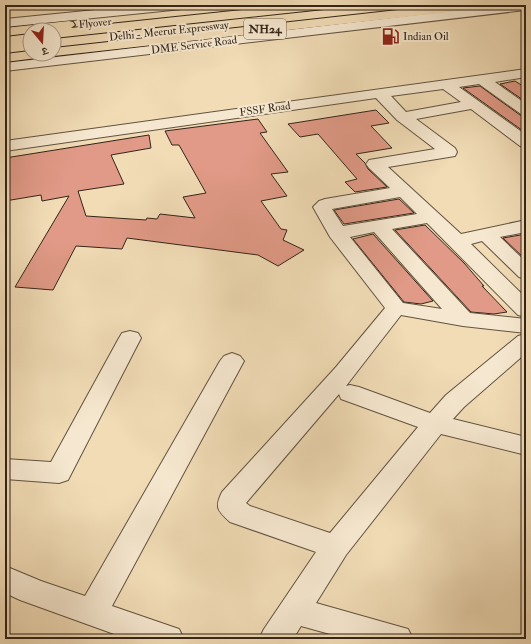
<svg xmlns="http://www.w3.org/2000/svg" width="531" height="644" font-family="'IM FELL Double Pica','Noto Serif Devanagari',serif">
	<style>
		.building { fill: #e19a87; stroke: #332519 }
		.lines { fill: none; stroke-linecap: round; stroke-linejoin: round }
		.minor-casing { stroke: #625340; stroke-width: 2 }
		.highway-casing { stroke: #332519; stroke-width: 2 }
		.minor { fill: #f6e8d0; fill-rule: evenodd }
		.highway { fill: #f1dcb6; fill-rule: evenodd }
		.labels { text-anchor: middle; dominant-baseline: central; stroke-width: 4; stroke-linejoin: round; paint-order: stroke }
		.far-street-label { font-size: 11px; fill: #332519; stroke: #f6e8d0 }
		.far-poi-label { font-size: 11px; fill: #332519; stroke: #f6e8d0; text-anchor: start }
		.shield { fill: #f6e8d0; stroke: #6e6050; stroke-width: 1 }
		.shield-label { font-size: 12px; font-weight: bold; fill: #332519 }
	</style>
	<rect width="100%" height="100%" fill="#f1dcb6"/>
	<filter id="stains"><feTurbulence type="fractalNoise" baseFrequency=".005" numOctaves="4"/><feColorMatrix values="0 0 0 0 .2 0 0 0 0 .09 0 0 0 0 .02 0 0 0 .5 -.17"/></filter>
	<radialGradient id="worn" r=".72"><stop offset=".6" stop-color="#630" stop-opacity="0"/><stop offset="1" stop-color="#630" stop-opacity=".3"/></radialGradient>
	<path class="building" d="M515 81 526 88V102L500 84Z
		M480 86 520 115 526 117V133L463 88Z
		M376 110 389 123 371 126 392 148 356 154 365 163 368 169 387 187 355 192 345 182 357 179 318 134 300 137 288 124Z
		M258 119 267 132 260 133 288 172 271 174 287 196 261 201 281 229 287 230 283 240 304 250 278 266 258 255 127 238 122 249 76 246 53 290 15 287 69 196 42 201 41 195 5 201V158L149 135 151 148 111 155 124 184 78 191 86 216 146 220 147 218 157 219 160 214 195 218 183 197 206 193 179 145H172L165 131Z
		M399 199 414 213 344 224 334 210Z
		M425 225 464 263 484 286H482L507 312 494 314 471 312 395 230Z
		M373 234 433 301 421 304 404 302 353 239Z
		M526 234V260L503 238Z"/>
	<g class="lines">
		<defs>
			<path id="minor" d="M146 5H188L186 8 182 9 5 27V19Z
				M503 5H526V10L5 71V63Z
				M526 69V77L495 82 526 104V116L521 114 479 84 459 87 526 135V148L520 146 471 109 416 119 455 148 457 152 455 156 388 167 461 234 526 220V232L500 237 526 262V279L519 277 482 241 471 244 526 298V317L518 315 427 223 392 229 470 313 526 319V333L463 326 401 315 346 386 350 385 359 387 430 413 446 395 518 336 526 334V353L464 407 453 419 526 437V455L441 434 346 555 316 603 408 629 413 639H348L301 626 293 639H259L264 629 316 552 230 522C218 511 214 508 222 492L336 367 385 308 330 237 313 207 319 201 325 199 390 188 369 168 366 164 369 160 435 149 397 120 376 98 5 151V141ZM443 89 461 102 406 112 391 96ZM400 197 417 214 343 226 332 209ZM374 232 442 309 403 303 350 237ZM339 394 341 399 418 427 330 533 250 506 246 503Z
				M130 331 138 333 141 338 68 480 59 483 5 479V459L51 462 119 338 122 333Z
				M232 353 240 356 244 361 112 606 179 629 184 639H128L20 600 5 593V566L41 581 85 596 220 361 224 356Z"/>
			<path id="highway" d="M290 5H330L328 8 324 9 54 38V30H30V33L5 36V28L69 21 73 22 75 25 71 28Z
				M443 5H482L480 8 476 9 54 56 49 54H54V48Z
				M30 51V54H44L42 57 37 58 5 62V54Z"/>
		</defs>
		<use href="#minor" class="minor-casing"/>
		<use href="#highway" class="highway-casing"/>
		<use href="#minor" class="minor"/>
		<use href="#highway" class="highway"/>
	</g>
	<defs>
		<symbol id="fuel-bare" viewBox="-9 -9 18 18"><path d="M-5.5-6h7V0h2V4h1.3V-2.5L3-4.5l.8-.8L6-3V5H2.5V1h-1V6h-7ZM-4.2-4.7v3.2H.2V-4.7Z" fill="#8f2418" stroke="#f6e8d0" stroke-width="2.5" paint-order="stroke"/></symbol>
	</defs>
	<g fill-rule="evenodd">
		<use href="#fuel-bare" x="378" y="24" width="25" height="25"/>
	</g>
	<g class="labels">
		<g class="far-street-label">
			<text transform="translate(95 23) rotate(-6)">Flyover</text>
			<text transform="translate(169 31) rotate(-6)">Delhi - Meerut Expressway</text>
			<text transform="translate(194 45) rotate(-7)">DME Service Road</text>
			<text transform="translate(265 109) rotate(-8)">FSSF Road</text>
		</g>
		<g class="far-poi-label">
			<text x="403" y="36">Indian Oil</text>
		</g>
		<rect class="shield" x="244" y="19" width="42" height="20" rx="3"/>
		<g class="shield-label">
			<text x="265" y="29">NH24</text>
		</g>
	</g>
	<rect width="531" height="644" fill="none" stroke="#f1dcb6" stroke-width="20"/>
	<rect x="6" y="6" width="519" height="632" fill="none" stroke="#332519" stroke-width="2"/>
	<rect x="10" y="10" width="511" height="624" fill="none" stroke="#332519"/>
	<g transform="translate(42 42) rotate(162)"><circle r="19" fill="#f6e8d0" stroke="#a89a87"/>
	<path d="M0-3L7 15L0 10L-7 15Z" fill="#8f2418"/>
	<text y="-6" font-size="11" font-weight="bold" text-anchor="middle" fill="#332519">उ</text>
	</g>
	<rect width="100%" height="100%" filter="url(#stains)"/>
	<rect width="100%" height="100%" fill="url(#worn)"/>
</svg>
